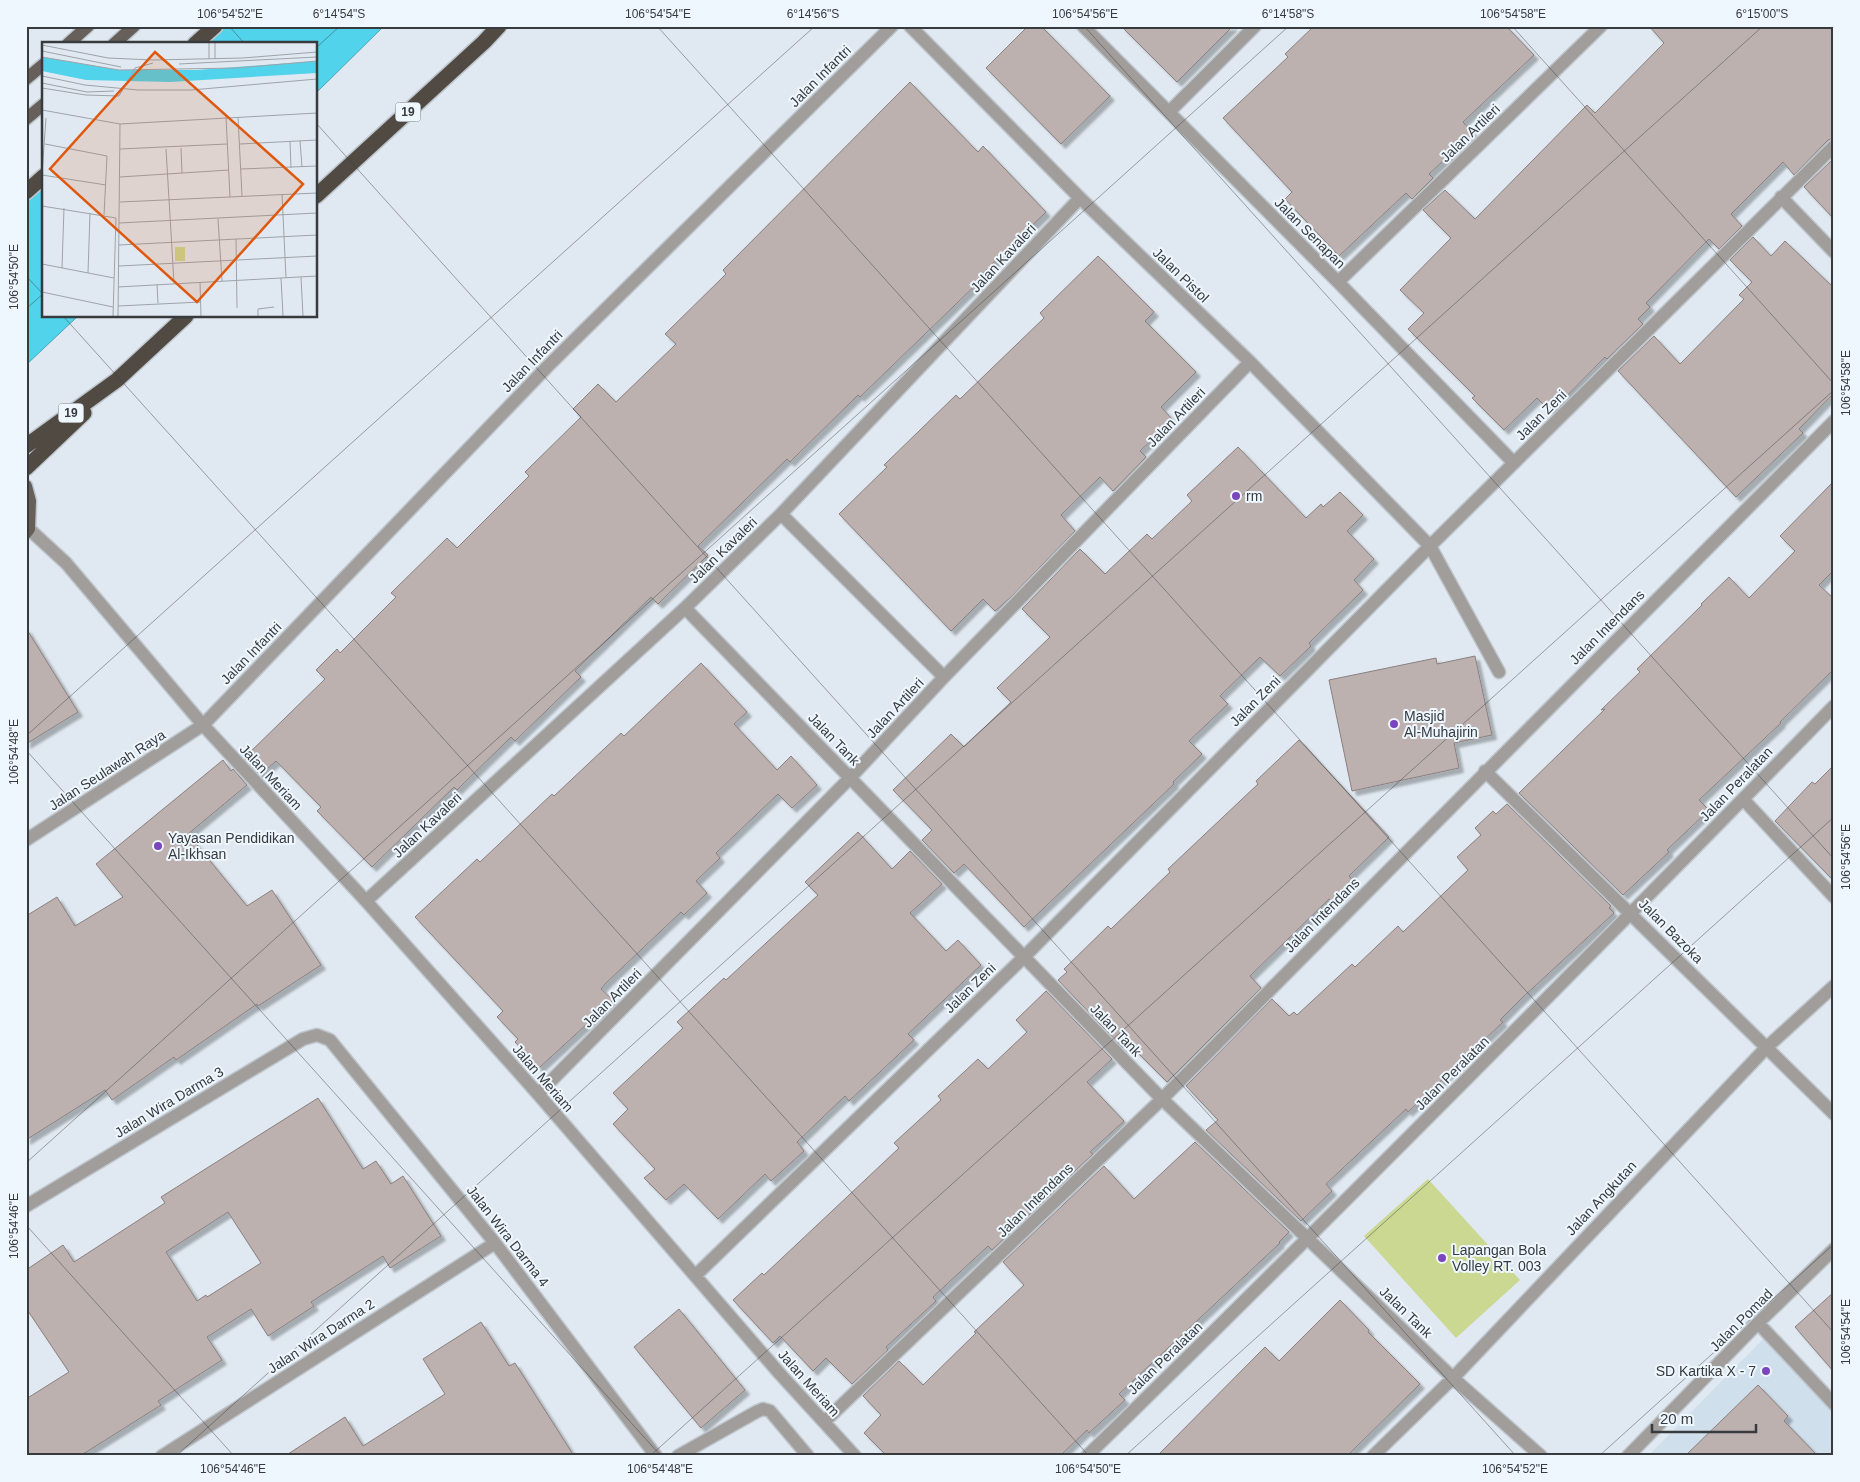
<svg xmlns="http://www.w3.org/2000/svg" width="1860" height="1482" font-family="Helvetica,sans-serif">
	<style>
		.built { fill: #d0dfec }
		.green { fill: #cbd892 }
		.water { fill: #51d3ec; stroke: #4aa5b8 }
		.building { fill: #bdb1b0; stroke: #8b7f7f; fill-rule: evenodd; filter: url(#shadow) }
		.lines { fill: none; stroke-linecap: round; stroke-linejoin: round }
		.minor-casing { stroke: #bec6cd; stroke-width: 15 }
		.major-casing { stroke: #bec6cd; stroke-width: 15 }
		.highway-casing { stroke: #bec6cd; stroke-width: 18 }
		.minor { stroke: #a19d9a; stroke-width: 12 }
		.major { stroke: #665f5a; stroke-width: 12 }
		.highway { stroke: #514a43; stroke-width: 15 }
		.ticks { fill: none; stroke: #383b3e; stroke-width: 1; stroke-opacity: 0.45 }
		.poi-dot { fill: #7b46bd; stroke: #eef7fe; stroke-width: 2 }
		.labels { text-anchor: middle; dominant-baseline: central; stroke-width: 4; stroke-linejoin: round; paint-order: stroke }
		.shield { fill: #eef7fe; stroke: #6f7378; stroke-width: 1 }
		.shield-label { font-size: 12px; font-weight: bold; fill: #383b3e }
		.street-label { font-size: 14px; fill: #383b3e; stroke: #eef7fe }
		.poi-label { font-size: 14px; fill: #383b3e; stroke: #eef7fe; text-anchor: start }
		.inset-road { fill: none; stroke: #9da3a9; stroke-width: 1 }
		.view { fill: #df580e; fill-opacity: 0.15; stroke: #df580e; stroke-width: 2.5 }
		.inset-edge { fill: none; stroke: #383b3e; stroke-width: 2.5 }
		.neatline { fill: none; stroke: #383b3e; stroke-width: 2 }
		.ticks-label { font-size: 12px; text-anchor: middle; fill: #383b3e }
	</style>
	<defs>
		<filter id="shadow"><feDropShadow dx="4.5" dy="4.5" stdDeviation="1" flood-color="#0004"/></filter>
	</defs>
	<rect width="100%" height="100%" fill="#e0e9f1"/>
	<path class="built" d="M1765 1337 1834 1404V1456H1648Z"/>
	<path class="green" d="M1428 1179 1520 1280 1456 1338 1364 1236Z"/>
	<path class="water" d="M215 26H384L316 93V44H195Z
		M44 176V316H78L26 365V192Z"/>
	<path class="building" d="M1028 26H1041L1110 96 1061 144 986 68Z
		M1121 26H1233L1177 82Z
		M1314 26H1506L1534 55 1463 122 1473 133 1429 174 1433 178 1412 199 1406 193 1339 256 1285 199 1292 192 1223 118 1288 57 1285 54Z
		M1649 26H1834V138L1828 140 1794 175 1783 162 1731 214 1742 226 1719 249 1709 239 1646 303 1650 307 1638 319 1643 324 1607 359 1605 357 1551 412 1537 398 1504 430 1472 398 1475 396 1408 329 1424 313 1400 290 1451 238 1423 210 1445 190 1475 219 1587 105 1595 113 1664 43Z
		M910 82 978 152 983 146 1046 212 983 273 986 275 860 397 858 395 790 462 787 459 698 546 708 555 658 604 651 597 575 671 581 677 515 741 511 737 457 790 454 787 372 867 317 811 321 807 276 761 260 775 244 758 325 679 316 670 337 649 340 653 396 597 391 593 447 538 457 548 529 476 525 472 581 417 573 409 598 384 616 402 676 344 665 334 726 274 723 270Z
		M1834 158V219L1804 187Z
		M1753 237 1771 256 1785 241 1834 288V393L1799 429 1803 433 1736 497 1618 371 1654 336 1680 364 1744 299 1739 295 1752 282 1730 260Z
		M1098 256 1154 312 1145 321 1196 372 1161 407 1173 420 1140 451 1146 457 1113 491 1100 477 1061 515 1075 531 1011 597 995 611 983 599 951 631 839 514 887 467 884 465 956 395 960 399 1044 318 1040 313Z
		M1238 447 1306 518 1321 504 1323 507 1340 492 1363 515 1347 531 1374 559 1354 580 1363 590 1309 643 1311 646 1280 676 1260 657 1220 696 1228 704 1189 741 1202 754 1173 782 1174 784 1024 927 964 864 954 873 922 840 932 830 893 790 951 734 964 747 1011 702 997 688 1050 637 1022 609 1080 549 1105 574 1147 534 1152 539 1192 501 1187 495Z
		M1834 481V570L1819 585 1834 599V669L1780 722 1781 723 1699 800 1709 810 1667 850 1669 852 1623 895 1519 793 1605 709 1601 710 1640 672 1637 669 1702 605 1701 604 1729 577 1749 598 1795 551 1780 536Z
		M26 628 78 712 26 744Z
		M1475 656 1492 735 1454 743 1459 768 1352 791 1329 680 1436 658 1437 664Z
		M701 663 747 712 734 724 777 770 791 756 817 785 792 808 778 794 716 853 720 858 696 881 707 893 684 915 681 912 605 984 601 989 613 1000 539 1068 515 1042 518 1039 497 1017 503 1011 415 917 477 859 480 862 552 794 554 796 621 733 624 736Z
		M1299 740 1389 837 1349 876 1354 882 1333 903 1329 899 1250 976 1261 988 1167 1082 1128 1043 1123 1048 1058 980 1067 972 1064 969 1108 926 1111 929 1170 872 1168 869 1258 784 1256 781Z
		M223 760 231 771 233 769 247 785 188 834 247 906 272 890 321 965 258 1006 257 1004 176 1060 174 1057 112 1100 105 1090 26 1140V916L57 897 75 926 123 897 96 864Z
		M1834 765V881L1775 821 1812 782 1815 784Z
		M1507 804 1611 906 1609 908 1614 913 1522 998 1500 1020 1503 1022 1408 1112 1406 1109 1326 1184 1332 1191 1301 1221 1206 1130 1218 1120 1186 1086 1272 999 1289 1016 1294 1012 1297 1015 1352 964 1355 967 1398 926 1403 932 1468 870 1457 857 1481 835 1475 828 1493 811 1496 814Z
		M858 832 892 869 910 851 942 884 910 913 946 951 958 940 981 965 908 1034 914 1040 849 1101 845 1096 797 1142 804 1151 771 1181 765 1174 718 1219 684 1184 666 1200 644 1178 655 1169 613 1124 628 1109 613 1093 683 1028 677 1022 724 978 726 980 818 895 805 882Z
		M1046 991 1112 1059 1087 1082 1124 1121 1090 1152 1093 1154 992 1250 988 1246 933 1297 936 1301 886 1347 888 1350 852 1384 826 1358 813 1371 780 1336 773 1343 733 1300 762 1273 764 1275 899 1148 894 1143 941 1100 938 1096 978 1059 988 1069 1027 1032 1016 1020Z
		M318 1098 363 1169 376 1161 391 1184 403 1176 441 1236 390 1268 383 1256 311 1302 314 1306 268 1336 251 1309 207 1337 222 1360 158 1401 161 1405 80 1456H26V1399L69 1372 26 1308V1270L63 1245 74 1262 165 1203 161 1197ZM228 1212 261 1263 207 1297 206 1295 197 1301 166 1252Z
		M1195 1142 1289 1232 1279 1242 1280 1243 1119 1394 1125 1400 1089 1433 1087 1430 1060 1456H887L864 1433 881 1415 863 1396 899 1361 923 1385 976 1333 974 1332 1024 1285 1003 1262 1104 1166 1134 1199Z
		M1834 1292V1372L1795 1327Z
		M1340 1300 1369 1330 1368 1332 1420 1384 1347 1456H1157L1265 1347 1279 1361Z
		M679 1309 745 1390 701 1428 634 1347Z
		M481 1322 509 1366 515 1363 574 1456H285L345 1417 363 1446 445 1394 423 1359Z
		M1758 1385 1788 1416 1784 1421 1818 1456H1685Z"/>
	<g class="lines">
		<defs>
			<path id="minor" d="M910 26 1080 198 1250 362 1430 546 1499 672
				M1083 26 1338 282 1514 463
				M1169 112 1255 26
				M1781 197 1834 252
				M1338 282 1601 26
				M781 514 944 677
				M29 529 66 563 203 725 366 901 538 1094 780 1374 855 1456
				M685 608 1162 1099 1453 1378 1541 1456
				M1485 771 1834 1114
				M1743 799 1834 897
				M26 840 203 725 547 367 892 26
				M366 901 685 608 781 514 1080 198
				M538 1094 850 778 944 677 1250 362
				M26 1206 303 1039 317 1035 330 1040 495 1243 656 1456
				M696 1275 1024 957 1430 546 1834 146
				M1758 1323 1834 1404
				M824 1422 1162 1099 1834 421
				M162 1456 495 1243
				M678 1456 756 1412 763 1409 770 1411 808 1456
				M1087 1456C1339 1209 1588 958 1834 706
				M1373 1456 1453 1378 1766 1048 1834 986
				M1628 1456 1758 1323 1834 1249"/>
			<path id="major" d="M68 44 88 26
				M114 44 134 26
				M26 79 44 64
				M26 119 44 104
				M26 486 30 501 29 529 26 533"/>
			<path id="highway" d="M195 44 215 26
				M26 192 44 176
				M316 196 484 42 499 26
				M26 446 117 380 186 316
				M26 468 84 413"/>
		</defs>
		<use href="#minor" class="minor-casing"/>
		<use href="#major" class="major-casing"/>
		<use href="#highway" class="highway-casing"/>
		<use href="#minor" class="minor"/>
		<use href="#major" class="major"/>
		<use href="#highway" class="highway"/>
	</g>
	<path class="ticks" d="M229 26 245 44M657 26 1834 1333M1084 26 1834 859M1512 26 1834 384M316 48 340 26M316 123 1516 1456M26 276 44 295M26 309 44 293M63 316 1089 1456M26 736 815 26M26 750 661 1456M26 1163 1289 26M26 1225 234 1456M176 1456 1763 26M650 1456 1834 390M1125 1456 1834 817M1599 1456 1834 1244"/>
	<g class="poi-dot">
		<circle cx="1236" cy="496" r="5"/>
		<circle cx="1394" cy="724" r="5"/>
		<circle cx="158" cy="846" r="5"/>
		<circle cx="1442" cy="1258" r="5"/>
		<circle cx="1766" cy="1371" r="5"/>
	</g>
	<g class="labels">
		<g class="shield">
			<rect x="395.5" y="102.5" width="25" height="19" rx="4"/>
			<rect x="58.5" y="403.5" width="25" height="19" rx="4"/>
		</g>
		<g class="shield-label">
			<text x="408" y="112">19</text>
			<text x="71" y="413">19</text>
		</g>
		<g class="street-label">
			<text transform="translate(820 76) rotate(-45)">Jalan Infantri</text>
			<text transform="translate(1470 133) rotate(-44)">Jalan Artileri</text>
			<text transform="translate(1310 233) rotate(45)">Jalan Senapan</text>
			<text transform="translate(1003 258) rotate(-47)">Jalan Kavaleri</text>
			<text transform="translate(1181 275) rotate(44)">Jalan Pistol</text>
			<text transform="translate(532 361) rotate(-46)">Jalan Infantri</text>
			<text transform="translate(1541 415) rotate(-45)">Jalan Zeni</text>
			<text transform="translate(1176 417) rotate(-46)">Jalan Artileri</text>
			<text transform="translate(723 550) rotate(-44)">Jalan Kavaleri</text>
			<text transform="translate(1607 627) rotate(-45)">Jalan Intendans</text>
			<text transform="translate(251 653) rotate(-46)">Jalan Infantri</text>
			<text transform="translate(1255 701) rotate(-45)">Jalan Zeni</text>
			<text transform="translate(895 708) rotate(-47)">Jalan Artileri</text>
			<text transform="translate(834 739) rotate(46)">Jalan Tank</text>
			<text transform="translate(107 770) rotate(-33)">Jalan Seulawah Raya</text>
			<text transform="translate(271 777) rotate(47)">Jalan Meriam</text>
			<text transform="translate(1736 784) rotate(-46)">Jalan Peralatan</text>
			<text transform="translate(427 825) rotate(-43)">Jalan Kavaleri</text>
			<text transform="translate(1322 915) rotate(-45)">Jalan Intendans</text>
			<text transform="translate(1671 931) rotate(45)">Jalan Bazoka</text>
			<text transform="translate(970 988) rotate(-44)">Jalan Zeni</text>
			<text transform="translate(612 998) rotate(-45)">Jalan Artileri</text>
			<text transform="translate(1116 1030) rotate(46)">Jalan Tank</text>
			<text transform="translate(1452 1073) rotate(-45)">Jalan Peralatan</text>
			<text transform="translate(543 1078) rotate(49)">Jalan Meriam</text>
			<text transform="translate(169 1102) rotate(-31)">Jalan Wira Darma 3</text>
			<text transform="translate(1601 1198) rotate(-47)">Jalan Angkutan</text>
			<text transform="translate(1035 1200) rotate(-44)">Jalan Intendans</text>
			<text transform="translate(508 1236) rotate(52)">Jalan Wira Darma 4</text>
			<text transform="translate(1406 1312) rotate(44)">Jalan Tank</text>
			<text transform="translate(1741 1320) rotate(-45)">Jalan Pomad</text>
			<text transform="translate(321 1336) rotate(-33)">Jalan Wira Darma 2</text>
			<text transform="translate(1165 1358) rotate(-44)">Jalan Peralatan</text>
			<text transform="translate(809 1383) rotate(48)">Jalan Meriam</text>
		</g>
		<g class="poi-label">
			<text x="1246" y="496">rm</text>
			<text x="1404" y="716">Masjid<tspan x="1404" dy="16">Al-Muhajirin</tspan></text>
			<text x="168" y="838">Yayasan Pendidikan<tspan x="168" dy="16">Al-Ikhsan</tspan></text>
			<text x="1452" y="1250">Lapangan Bola<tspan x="1452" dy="16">Volley RT. 003</tspan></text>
			<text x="1756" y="1371" text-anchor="end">SD Kartika X - 7</text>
		</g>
	</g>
	<g transform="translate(42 42)">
		<rect width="275" height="275" fill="#e0e9f1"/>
		<path d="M133 205H143V219H133Z" fill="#cbd892"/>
		<path d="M0 15 77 28H155L275 19V31L128 40 44 38 0 29Z" fill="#51d3ec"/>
		<path class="inset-road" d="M167 1V17M173 1V17M0 3 66 16 111 18 201 16 275 10M0 9 79 25M0 15 77 28 195 26 275 19M137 22 275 15M93 26 111 21M0 34 43 43 96 48H149L275 37M0 41 45 50 72 49M0 46 44 53 77 54 93 26M0 68 78 82 275 71M184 75 188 155M196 75 200 154M248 99 249 126M258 99 260 125M3 102 65 114 62 173M198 102 275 98M139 106 140 131M78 107 185 102M124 107 132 241M199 127 275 124M0 132 4 76M0 133 64 143M78 135 187 128M240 152 244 236M78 160 275 151M0 164 74 176 71 274M176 177 180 239M77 181 275 171M194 197 195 266M77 203 275 193M0 222 72 236M77 224 275 214M20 226 22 166M46 231 48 171M259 235 261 274M239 236 241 274M158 240 159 274M115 242 116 261M76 245 275 234M0 250 71 265M76 264 159 260M76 274 78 82M216 274V267L232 265"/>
		<path class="view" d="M113 10 261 142 155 260 8 127Z"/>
		<rect width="275" height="275" class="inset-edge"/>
	</g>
	<rect width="1860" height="1482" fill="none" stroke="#eef7fe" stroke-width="55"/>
	<path d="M1652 1424v8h104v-8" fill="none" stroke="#383b3e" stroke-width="2.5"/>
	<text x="1660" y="1424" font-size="15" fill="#383b3e" stroke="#eef7fe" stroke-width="4" paint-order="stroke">20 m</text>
	<rect x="28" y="28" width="1804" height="1426" class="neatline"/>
	<g class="ticks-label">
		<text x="230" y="18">106°54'52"E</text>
		<text x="339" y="18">6°14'54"S</text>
		<text x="658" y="18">106°54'54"E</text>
		<text x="813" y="18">6°14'56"S</text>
		<text x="1085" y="18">106°54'56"E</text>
		<text x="1288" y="18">6°14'58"S</text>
		<text x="1513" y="18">106°54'58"E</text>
		<text x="1762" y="18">6°15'00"S</text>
		<text transform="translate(14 277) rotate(-90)" y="4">106°54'50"E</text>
		<text transform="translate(1846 383) rotate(-90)" y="4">106°54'58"E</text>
		<text transform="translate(14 752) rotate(-90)" y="4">106°54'48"E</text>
		<text transform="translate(1846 857) rotate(-90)" y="4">106°54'56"E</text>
		<text transform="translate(14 1226) rotate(-90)" y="4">106°54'46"E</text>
		<text transform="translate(1846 1332) rotate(-90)" y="4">106°54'54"E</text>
		<text x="233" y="1473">106°54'46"E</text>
		<text x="660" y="1473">106°54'48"E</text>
		<text x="1088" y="1473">106°54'50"E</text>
		<text x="1515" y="1473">106°54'52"E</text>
	</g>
</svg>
